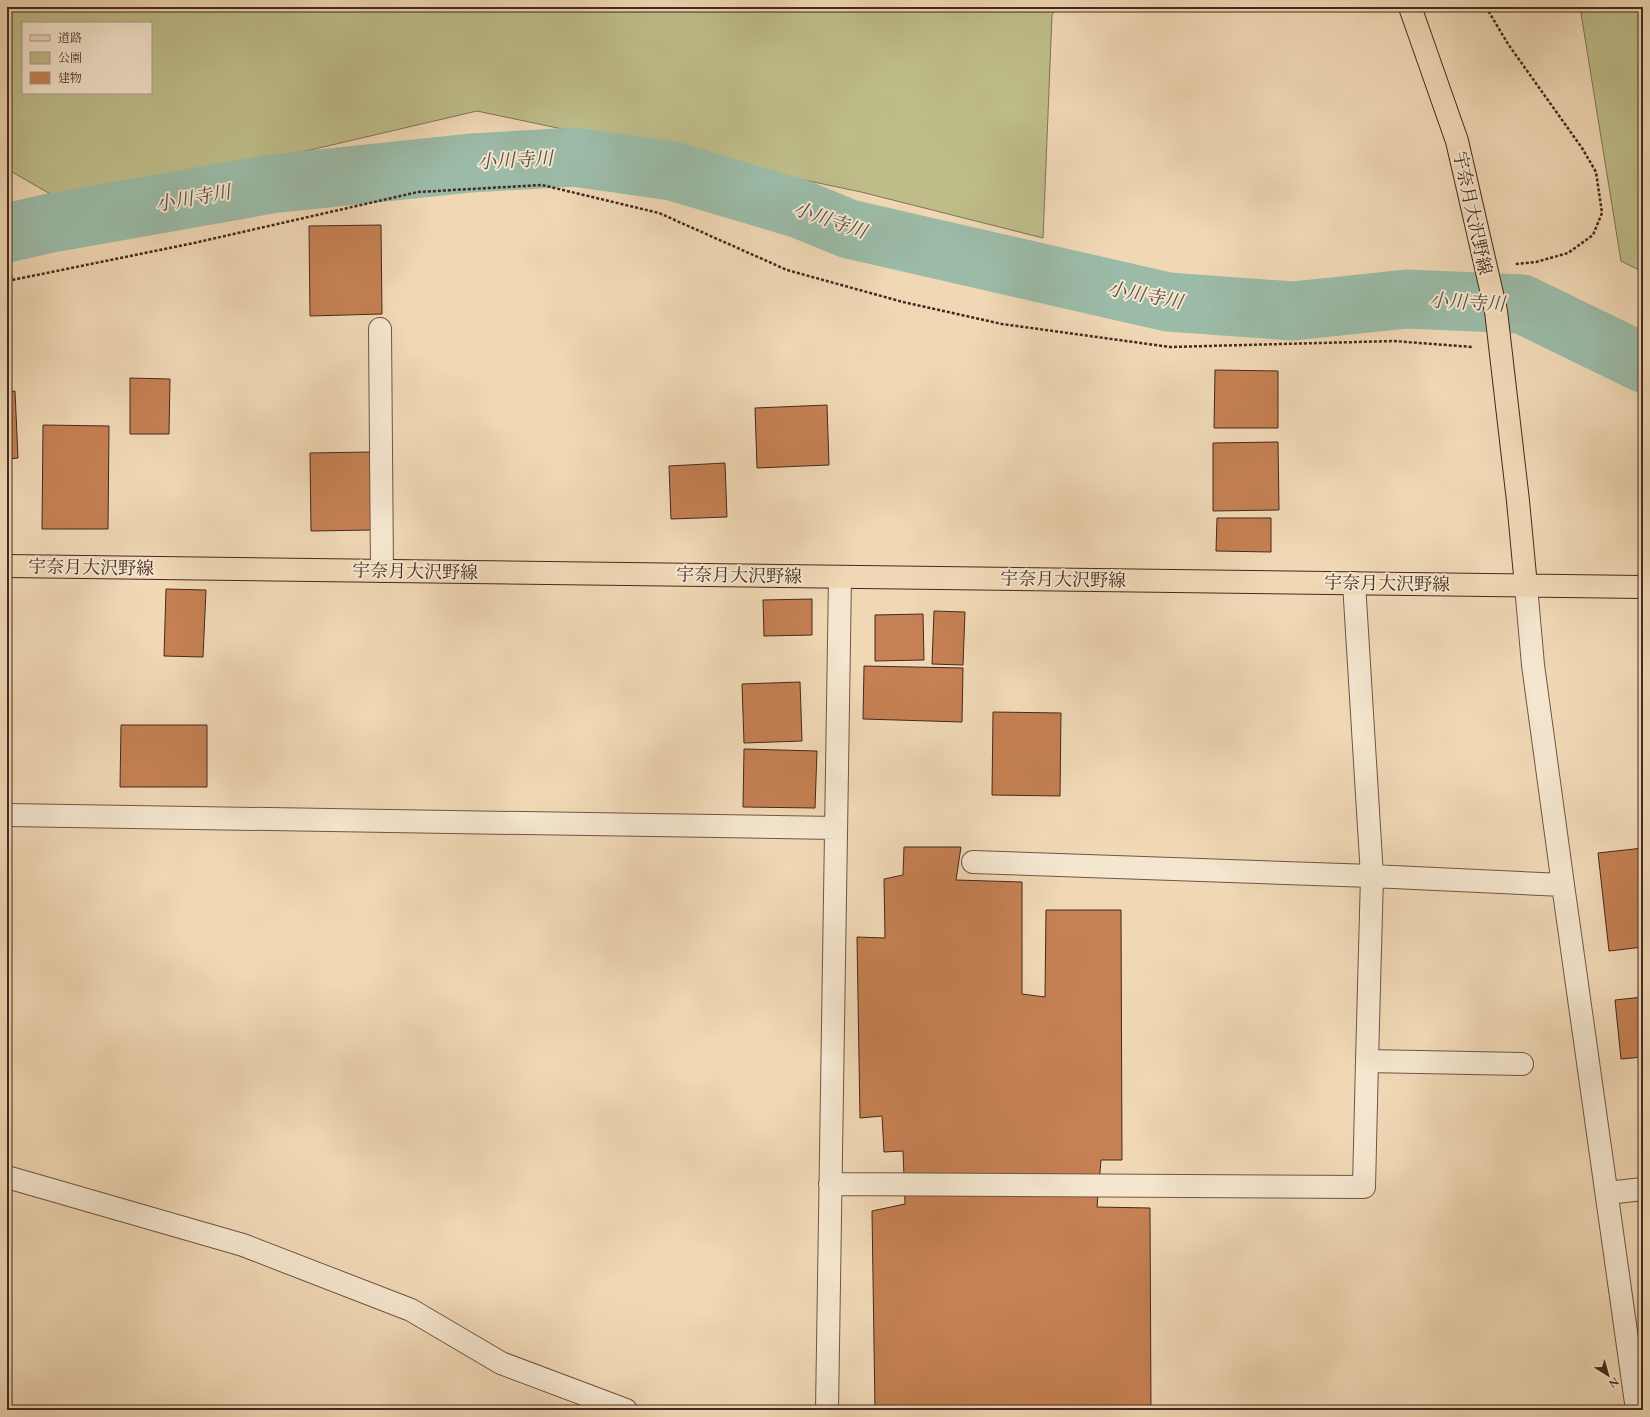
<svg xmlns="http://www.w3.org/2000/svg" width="1650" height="1417" font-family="'EB Garamond','Noto Serif JP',serif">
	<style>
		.green { fill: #bebd8a; stroke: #827354; fill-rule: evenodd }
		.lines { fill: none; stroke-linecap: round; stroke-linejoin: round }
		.river { stroke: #9bbba8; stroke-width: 59 }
		.building { fill: #c58053; stroke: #45291f }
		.minor-casing { stroke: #705544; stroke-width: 24 }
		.major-casing { stroke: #45291f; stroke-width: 24 }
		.path { stroke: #45291f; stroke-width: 2.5; stroke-dasharray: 3 2; stroke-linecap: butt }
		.minor { stroke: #f5e6cf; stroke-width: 22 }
		.major { stroke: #f0d8b5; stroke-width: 22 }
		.labels { text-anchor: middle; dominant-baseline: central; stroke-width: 4; stroke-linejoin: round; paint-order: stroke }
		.street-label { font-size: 18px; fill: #45291f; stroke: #f5e6cf }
		.water-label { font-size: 19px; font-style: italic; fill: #5a4e41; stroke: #f5e6cf }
	</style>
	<rect width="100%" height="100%" fill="#f0d8b5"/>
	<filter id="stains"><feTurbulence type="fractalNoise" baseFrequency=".005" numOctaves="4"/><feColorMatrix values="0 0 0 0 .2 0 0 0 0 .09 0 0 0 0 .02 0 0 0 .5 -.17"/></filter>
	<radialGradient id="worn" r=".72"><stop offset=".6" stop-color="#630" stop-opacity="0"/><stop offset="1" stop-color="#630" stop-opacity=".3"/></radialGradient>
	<path class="green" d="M7 7H1056L1052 15 1043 238 861 192 477 111 71 206 7 169ZM23 23H151V93H23Z
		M1580 7H1643V272L1621 261Z"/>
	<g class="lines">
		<path class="river" d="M7 233 46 224 271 184 471 163 574 157 672 171 800 209 849 229 1168 302 1293 311 1407 299 1522 304 1643 363"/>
	</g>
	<path class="building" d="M381 225 382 314 310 316 309 226Z
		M1215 370 1278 371V428H1214Z
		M130 378 170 379 169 434H130Z
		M15 391 18 458 7 459V392Z
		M827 405 829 465 757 468 755 408Z
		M43 425 109 426 108 529H42Z
		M1278 442 1279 510 1213 511V443Z
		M370 452 371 530 311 531 310 453Z
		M725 463 727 517 671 519 669 466Z
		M1217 518H1271V552L1216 551Z
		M166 589 206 590 203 657 164 656Z
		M812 599V635L764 636 763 600Z
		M934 611 965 612 963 665 932 664Z
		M923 614 924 660 875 661V615Z
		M864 666 963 668 962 722 863 719Z
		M800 682 802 741 744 743 742 684Z
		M993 712 1061 713 1060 796 992 795Z
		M121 725H207V787H120Z
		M744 749 817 751 815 808 743 807Z
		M904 847H961L956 880 1022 882V994L1045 997 1046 910H1121L1122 1160H1101L1097 1207 1150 1208 1151 1410H875L872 1211 905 1204 903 1151 884 1152 882 1116 860 1118 857 937 885 938 884 879 903 875Z
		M1643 848V947L1609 951 1598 853Z
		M1643 997V1057L1621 1059 1615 1000Z"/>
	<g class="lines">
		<defs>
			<path id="minor" d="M380 329 382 571
				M1354 583 1372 876 1563 885
				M1526 586 1533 665 1563 885 1637 1410
				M7 815 836 828
				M973 862 1372 876 1367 1061 1522 1064
				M7 1177 243 1245 411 1310 501 1363 626 1410
				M830 1184 1364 1187 1367 1061
				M1607 1193 1643 1189
				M827 1410 840 577"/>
			<path id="major" d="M1410 7 1457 141 1496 311 1518 501 1526 586
				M7 566 1643 587"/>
		</defs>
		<use href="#minor" class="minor-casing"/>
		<use href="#major" class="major-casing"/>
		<path class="path" d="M1486 7 1508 44 1582 148 1596 172 1602 213 1593 235 1568 253 1536 262 1515 264
			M7 261 12 280 194 243 418 192 542 185 659 213 787 270 903 302 1002 324 1170 347 1394 341 1472 347"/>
		<use href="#minor" class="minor"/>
		<use href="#major" class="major"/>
	</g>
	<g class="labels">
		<g class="street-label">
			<text transform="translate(1473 213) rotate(78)">宇奈月大沢野線</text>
			<text transform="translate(91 567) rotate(1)">宇奈月大沢野線</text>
			<text transform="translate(415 571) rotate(1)">宇奈月大沢野線</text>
			<text transform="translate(739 575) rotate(1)">宇奈月大沢野線</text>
			<text transform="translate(1063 579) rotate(1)">宇奈月大沢野線</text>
			<text transform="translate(1387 583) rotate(1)">宇奈月大沢野線</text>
		</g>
		<g class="water-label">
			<text transform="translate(515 160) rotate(-3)">小川寺川</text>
			<text transform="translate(193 198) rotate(-10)">小川寺川</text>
			<text transform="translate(830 220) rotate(19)">小川寺川</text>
			<text transform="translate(1145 295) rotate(11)">小川寺川</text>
			<text transform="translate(1467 302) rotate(3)">小川寺川</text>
		</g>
	</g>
	<rect width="1650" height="1417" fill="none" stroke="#f0d8b5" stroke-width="24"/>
	<rect x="8" y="8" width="1634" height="1401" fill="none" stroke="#45291f" stroke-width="2"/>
	<rect x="12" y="12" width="1626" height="1393" fill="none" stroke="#45291f"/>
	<rect x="22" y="22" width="130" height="72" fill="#f5e6cf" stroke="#af9a89"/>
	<rect x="30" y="35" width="20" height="6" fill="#f0d8b5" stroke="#af9a89"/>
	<text x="58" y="42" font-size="12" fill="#45291f">道路</text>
	<rect x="30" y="52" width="20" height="12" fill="#bebd8a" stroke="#af9a89"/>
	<text x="58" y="62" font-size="12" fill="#45291f">公園</text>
	<rect x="30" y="72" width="20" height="12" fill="#c58053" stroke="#af9a89"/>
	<text x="58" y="82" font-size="12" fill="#45291f">建物</text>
	<g transform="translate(1608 1375) rotate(143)" stroke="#f5e6cf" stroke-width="3" paint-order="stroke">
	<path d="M0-3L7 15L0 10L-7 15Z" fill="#45291f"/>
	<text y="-6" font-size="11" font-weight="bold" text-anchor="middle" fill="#45291f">N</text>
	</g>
	<rect width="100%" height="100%" filter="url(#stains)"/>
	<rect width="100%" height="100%" fill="url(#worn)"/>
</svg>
